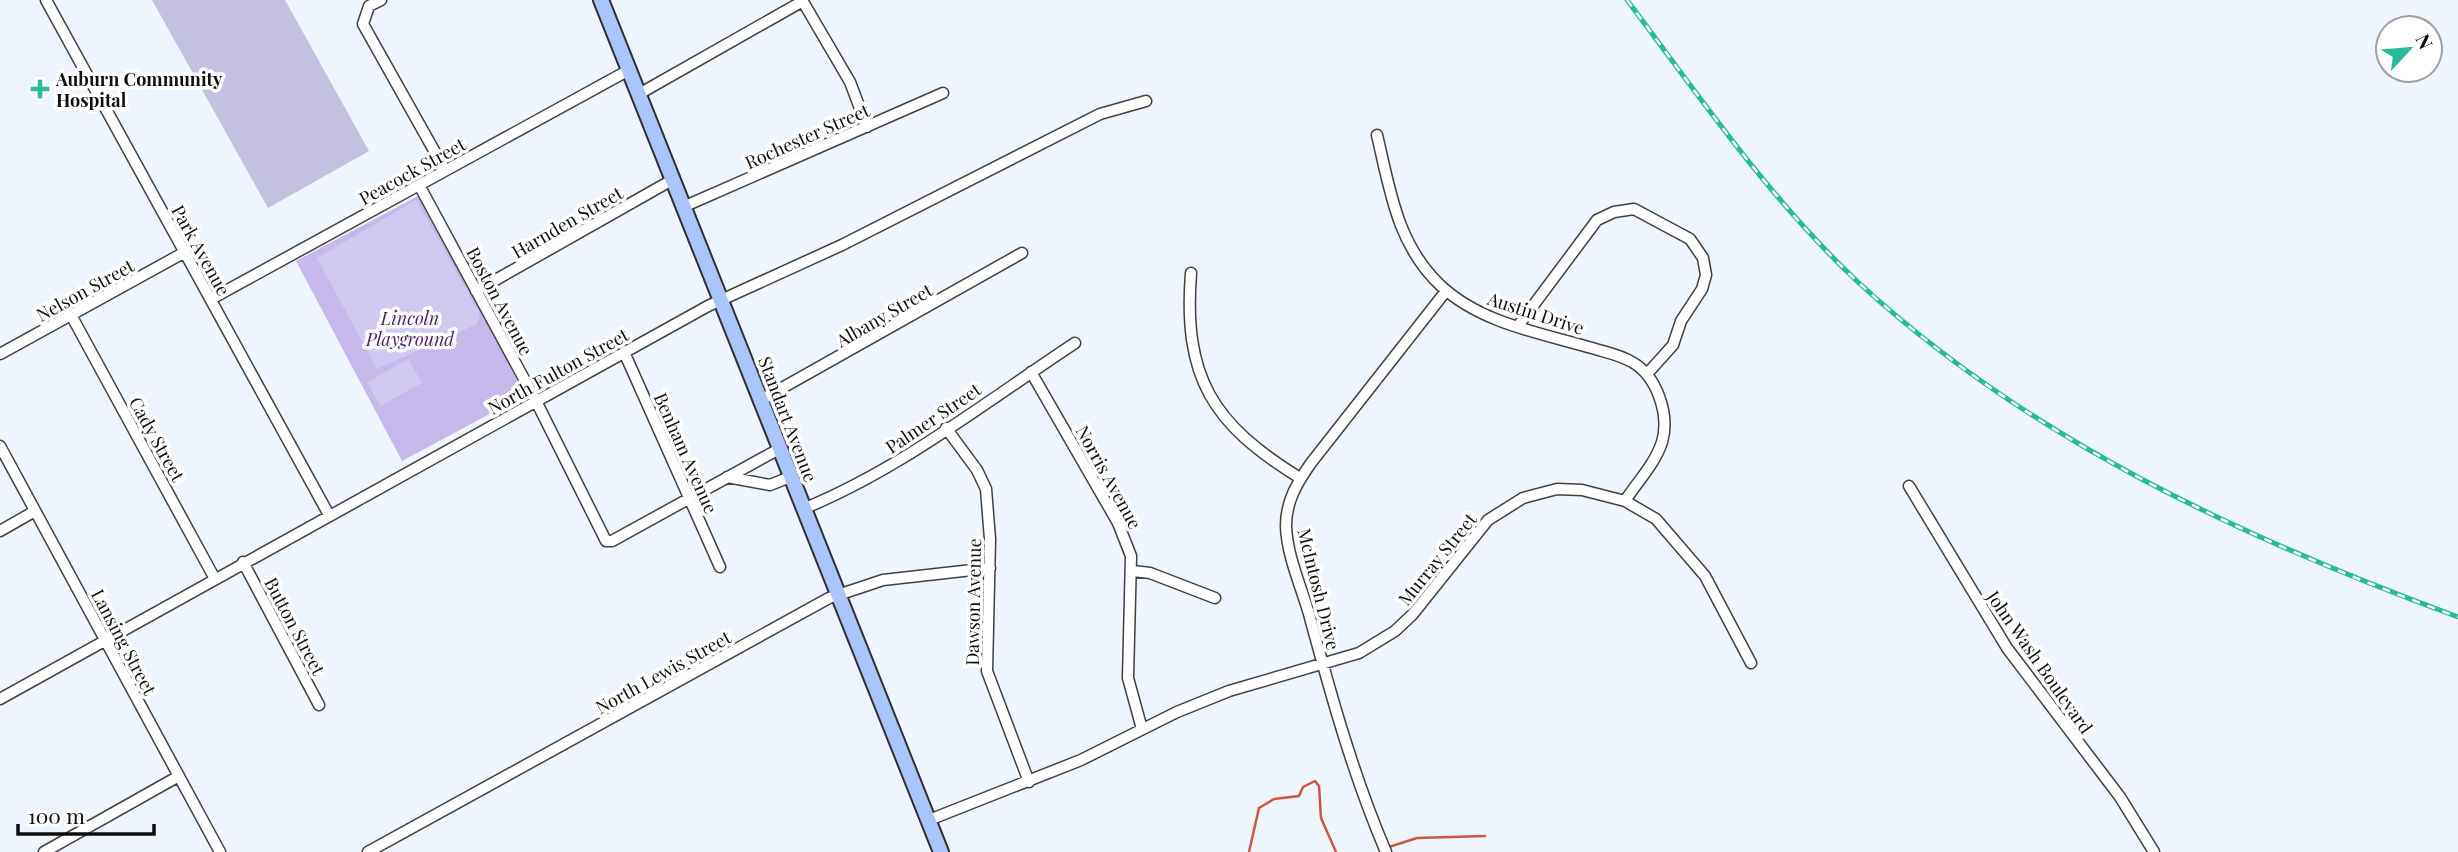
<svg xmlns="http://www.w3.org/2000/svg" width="2458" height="852" font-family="'Playfair Display',serif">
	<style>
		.green { fill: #c6b8e9 }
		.cemetery { fill: #c4c0e0 }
		.pitch { fill: #d0caf0 }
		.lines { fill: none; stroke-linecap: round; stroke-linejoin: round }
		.stream { stroke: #cb583c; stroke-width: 2.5 }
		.street-casing { stroke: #414141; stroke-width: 13 }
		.secondary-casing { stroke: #303030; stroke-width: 18 }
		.street { stroke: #fff; stroke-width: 10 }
		.secondary { stroke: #aac4fe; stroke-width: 14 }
		.rail-casing { stroke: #27bc97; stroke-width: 5 }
		.rail { stroke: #fff; stroke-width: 2.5; stroke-dasharray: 8; stroke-linecap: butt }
		.poi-dot { fill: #27bc97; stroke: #fff; stroke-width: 2.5 }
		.labels { text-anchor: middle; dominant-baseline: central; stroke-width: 7; stroke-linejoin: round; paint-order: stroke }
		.poi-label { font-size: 18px; font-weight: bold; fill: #0e0e0e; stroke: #fff; text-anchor: start }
		.street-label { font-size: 18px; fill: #0e0e0e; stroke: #fff }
		.park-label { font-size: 18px; font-style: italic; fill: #481f65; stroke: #fff }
	</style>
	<rect width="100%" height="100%" fill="#eef5ff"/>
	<path class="green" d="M418 196 525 395 402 461 296 261Z"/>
	<path class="cemetery" d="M152 0H285L369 151 268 208Z"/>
	<path class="pitch" d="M416 200 480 314 477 324 377 369 317 258Z
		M408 359 422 383 380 406 367 382Z"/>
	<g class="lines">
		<path class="stream" d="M1389 847 1417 838 1485 836
			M1249 852 1259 808 1274 799 1299 796 1303 787 1315 781 1319 786 1321 818 1336 852"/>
		<defs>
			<path id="street" d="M46 0 329 515
				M381 0 369 6 363 24 445 170
				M802 0 850 82 867 127
				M639 94 803 1
				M1377 135C1390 190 1397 244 1440 285 1480 323 1540 333 1592 348 1605 352 1620 355 1632 362 1657 376 1670 415 1662 442 1655 464 1637 482 1625 501
				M419 185 536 401 606 541H612L779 449
				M683 207 943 93
				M1191 273C1183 377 1212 424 1300 478
				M476 291 672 180
				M211 299 629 70
				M71 315 215 579
				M1518 326 1597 220 1614 212 1634 209 1690 239 1703 258 1706 275 1702 289 1681 321 1673 345 1647 374
				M624 352 720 567
				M0 354 185 252
				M1031 372 1118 523 1131 556 1128 678 1142 729
				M759 401 1022 253
				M946 428 977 470 986 489 990 539 987 671 1029 782
				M0 446 220 852
				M727 477 770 485 790 477
				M1909 486 2007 648 2120 797 2154 852
				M803 509C901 469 987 401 1075 343
				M0 531 35 511
				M243 562 319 705
				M1133 571 1150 573 1215 598
				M0 699 708 306 842 245 1100 114 1146 101
				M929 820 1081 760 1177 712 1229 691 1359 653 1395 631 1413 614 1488 520 1523 498 1557 489 1582 490 1625 501 1656 519 1705 576 1751 663
				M44 852 179 776
				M368 852 829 598 883 580 990 568
				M1386 852C1353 775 1331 695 1309 614 1301 586 1287 556 1286 526 1286 501 1297 483 1311 463L1446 291"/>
			<path id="secondary" d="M601 0 941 852"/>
		</defs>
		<use href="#street" class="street-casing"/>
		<use href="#secondary" class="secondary-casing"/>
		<use href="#street" class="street"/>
		<use href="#secondary" class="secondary"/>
		<defs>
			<path id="rail" d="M1627 0C1700 97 1770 200 1859 283 2030 440 2243 538 2458 617"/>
		</defs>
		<use href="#rail" class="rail-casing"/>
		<use href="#rail" class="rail"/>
	</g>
	<path class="poi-dot" d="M36.5 78.5h7v7h7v7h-7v7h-7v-7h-7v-7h7z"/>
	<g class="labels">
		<g class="poi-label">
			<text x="56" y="79">Auburn Community<tspan x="56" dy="21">Hospital</tspan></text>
		</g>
		<g class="street-label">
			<text transform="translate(807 136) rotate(-24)">Rochester Street</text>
			<text transform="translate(412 171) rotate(-29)">Peacock Street</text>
			<text transform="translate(567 222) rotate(-30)">Harnden Street</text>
			<text transform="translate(201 250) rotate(61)">Park Avenue</text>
			<text transform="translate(85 290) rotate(-29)">Nelson Street</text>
			<text transform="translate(500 301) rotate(62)">Boston Avenue</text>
			<text transform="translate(1536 313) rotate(18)">Austin Drive</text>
			<text transform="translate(884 315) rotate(-30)">Albany Street</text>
			<text transform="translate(558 371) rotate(-29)">North Fulton Street</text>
			<text transform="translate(933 418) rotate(-34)">Palmer Street</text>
			<text transform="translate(788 419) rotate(69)">Standart Avenue</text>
			<text transform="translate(157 439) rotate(61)">Cady Street</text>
			<text transform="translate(686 453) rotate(66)">Benham Avenue</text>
			<text transform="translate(1109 477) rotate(61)">Norris Avenue</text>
			<text transform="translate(1437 559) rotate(-51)">Murray Street</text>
			<text transform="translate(1319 589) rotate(76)">McIntosh Drive</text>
			<text transform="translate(973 602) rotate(-89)">Dawson Avenue</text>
			<text transform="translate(295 626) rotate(62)">Button Street</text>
			<text transform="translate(124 642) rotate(62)">Lansing Street</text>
			<text transform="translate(2040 662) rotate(55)">John Wash Boulevard</text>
			<text transform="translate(663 672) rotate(-29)">North Lewis Street</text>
		</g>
		<g class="park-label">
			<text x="410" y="318">Lincoln<tspan x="410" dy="21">Playground</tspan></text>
		</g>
	</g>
	<g transform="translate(2409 49) rotate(64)"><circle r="33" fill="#ffffff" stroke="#9f9f9f" stroke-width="2"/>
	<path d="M0-5L12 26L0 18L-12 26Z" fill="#27bc97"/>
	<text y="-10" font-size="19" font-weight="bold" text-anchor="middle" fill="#0e0e0e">N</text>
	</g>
	<path d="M18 824v10h136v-10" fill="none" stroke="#0e0e0e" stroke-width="3.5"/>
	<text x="28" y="824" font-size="21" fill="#0e0e0e" stroke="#ffffff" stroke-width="5" paint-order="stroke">100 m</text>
</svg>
